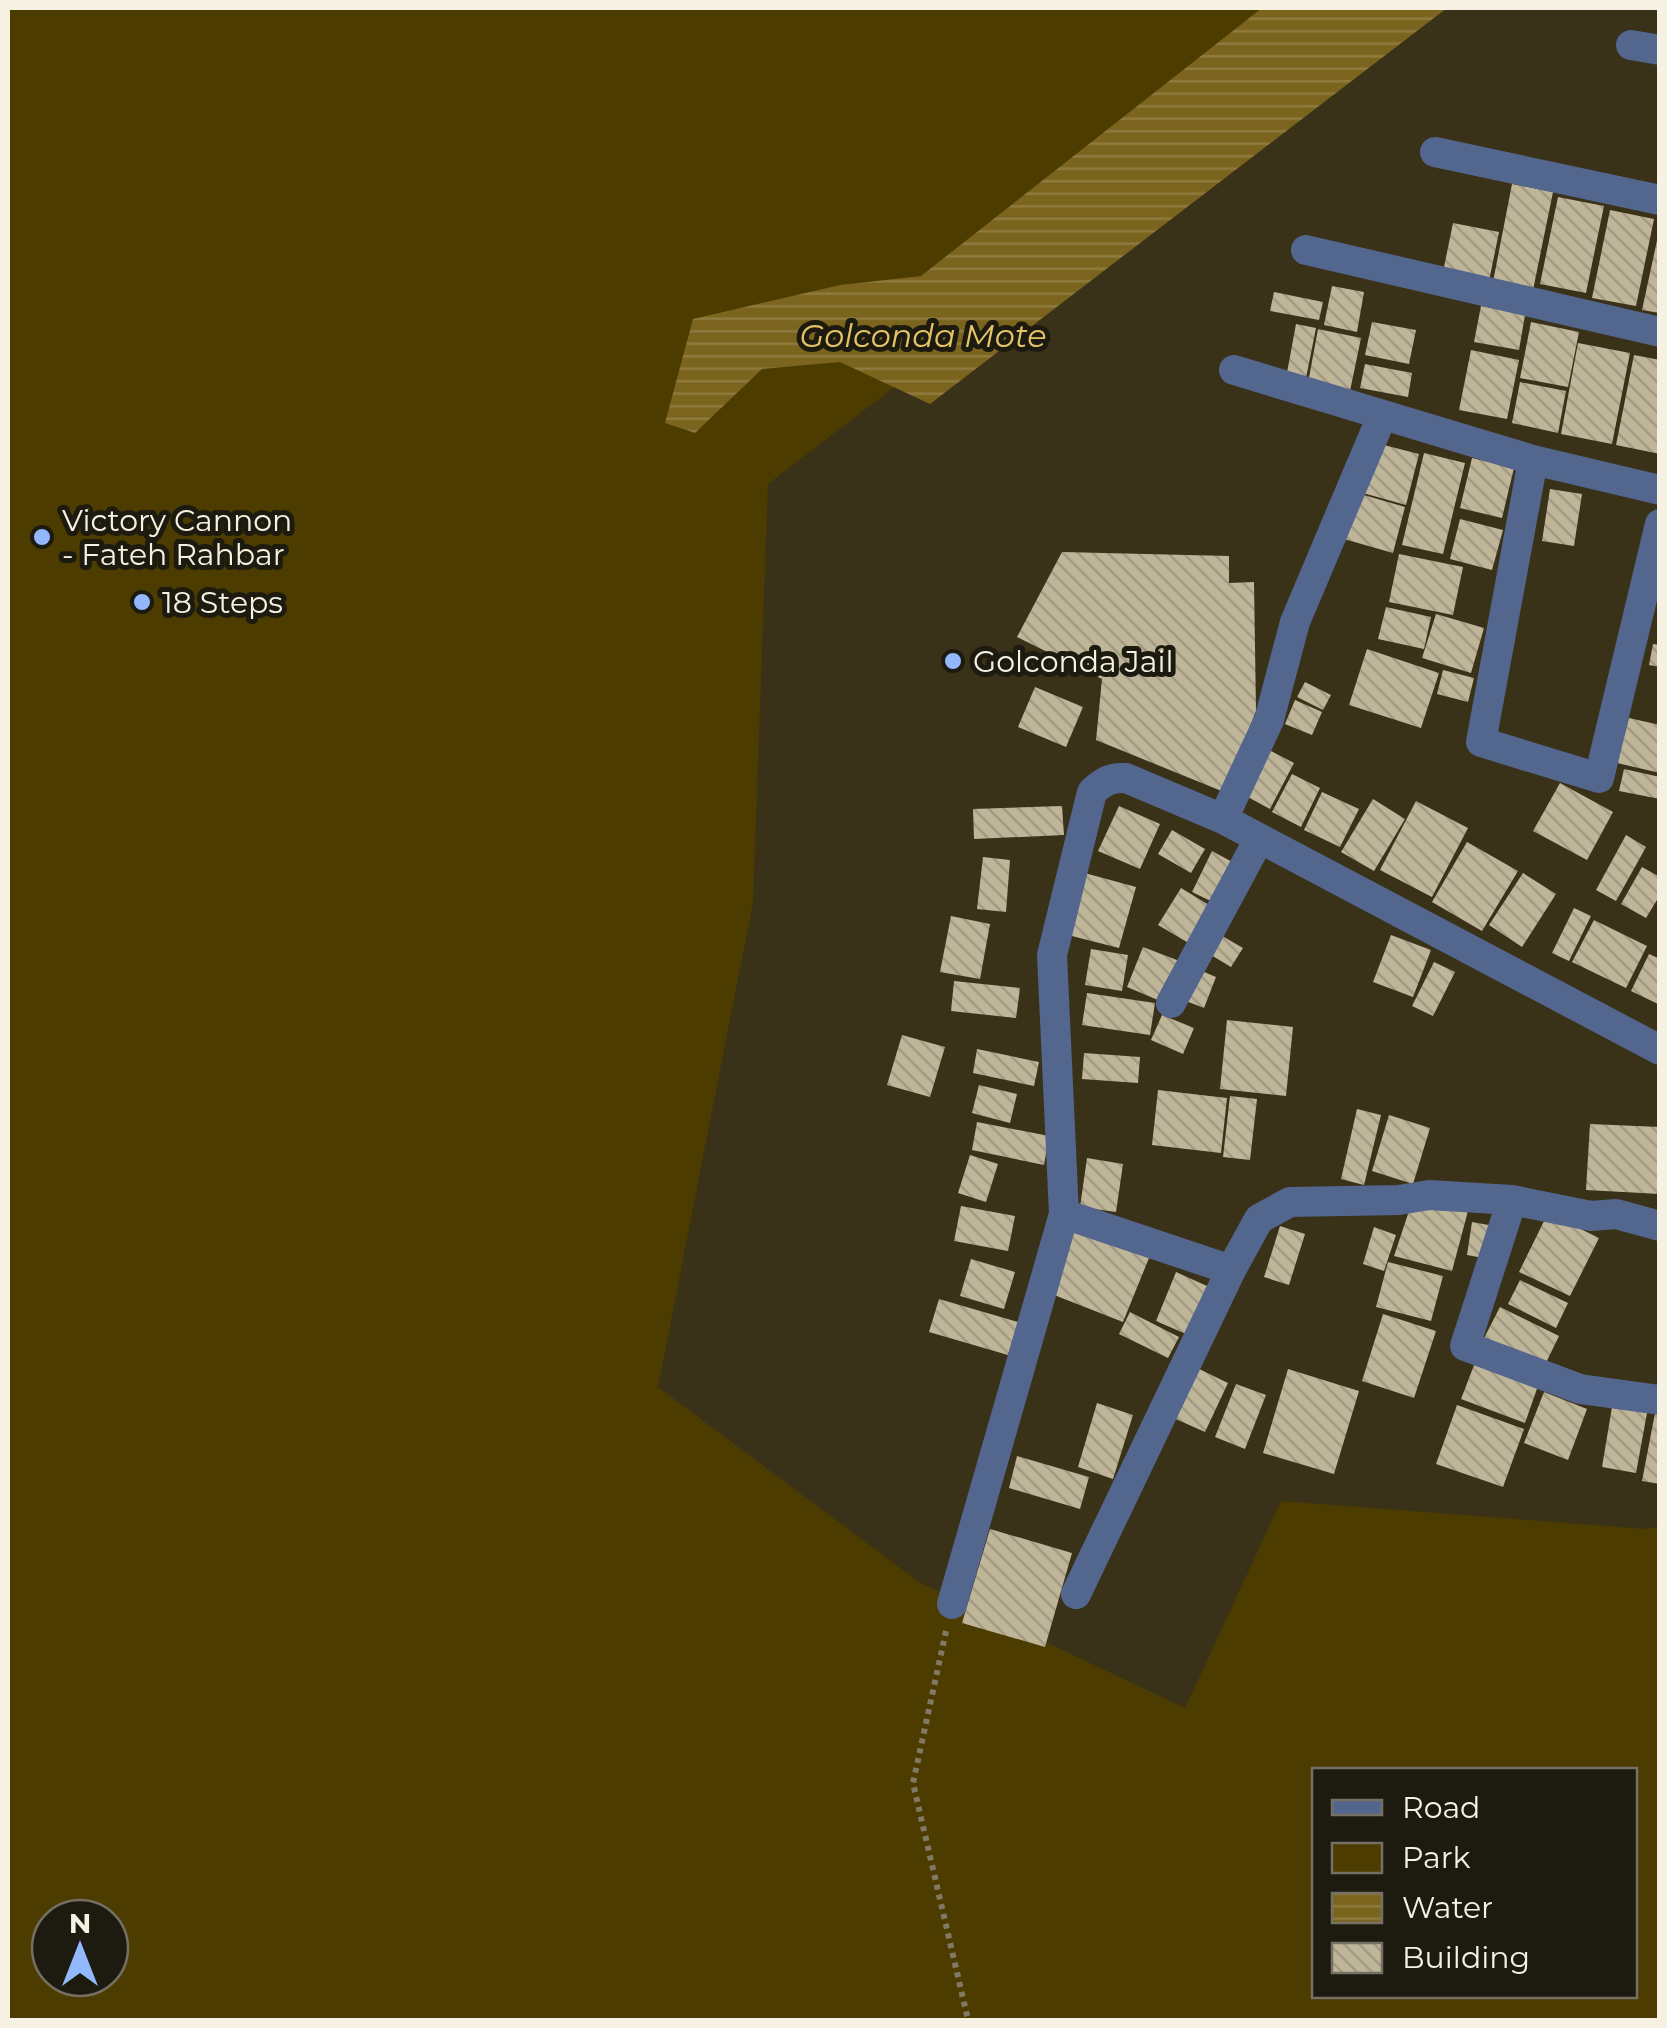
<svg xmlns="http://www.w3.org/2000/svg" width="1667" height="2028" font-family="Montserrat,sans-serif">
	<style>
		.green { fill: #4c3c00; fill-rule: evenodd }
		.water { fill: url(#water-rules) }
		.building { fill: url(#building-back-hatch) }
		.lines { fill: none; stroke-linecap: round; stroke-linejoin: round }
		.path { stroke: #807964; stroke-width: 6; stroke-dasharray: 5 5; stroke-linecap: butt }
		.minor { stroke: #52668e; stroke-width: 30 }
		.poi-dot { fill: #93b7fd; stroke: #1d1a0f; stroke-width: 4 }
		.labels { text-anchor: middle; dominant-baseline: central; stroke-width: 10; stroke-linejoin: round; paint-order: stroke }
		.poi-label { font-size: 30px; fill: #f6f1e2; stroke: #1d1a0f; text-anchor: start }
		.water-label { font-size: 32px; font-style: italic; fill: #e4c464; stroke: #1d1a0f }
	</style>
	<defs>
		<pattern id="water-rules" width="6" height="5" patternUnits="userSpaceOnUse" patternTransform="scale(2.5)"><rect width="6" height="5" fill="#7a641e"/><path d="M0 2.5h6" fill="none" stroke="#8e7b3e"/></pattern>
		<pattern id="building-back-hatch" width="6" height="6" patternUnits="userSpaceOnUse" patternTransform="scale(2.5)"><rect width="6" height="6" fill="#bfb599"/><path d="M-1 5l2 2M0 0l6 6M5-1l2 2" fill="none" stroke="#a29a84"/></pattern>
	</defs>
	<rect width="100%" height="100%" fill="#3a3119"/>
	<path class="green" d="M8 8H1389L768 484 753 902 658 1387 919 1582 1185 1708 1281 1501 1646 1529 1659 1527V2020H8ZM1314 1770H1634V1996H1314ZM50 1918H110V1978H50Z"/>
	<path class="water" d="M1262 8H1447L930 404 840 362 762 369 695 433 665 423 693 319 840 285 921 276Z"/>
	<path class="building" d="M1512 184 1553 192 1532 295 1492 287Z
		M1558 197 1604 206 1586 293 1540 284Z
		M1610 210 1654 219 1636 306 1592 298Z
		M1453 223 1499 232 1488 286 1442 277Z
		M1658 236H1660V313L1642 310Z
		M1332 286 1364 292 1357 332 1324 325Z
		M1274 292 1323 302 1319 320 1270 311Z
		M1481 306 1525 315 1519 350 1474 342Z
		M1372 322 1416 330 1409 364 1365 355Z
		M1531 322 1579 332 1568 387 1520 378Z
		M1296 324 1316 328 1305 383 1286 378Z
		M1318 329 1361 338 1350 391 1308 383Z
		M1578 343 1630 353 1612 444 1561 434Z
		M1471 350 1519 360 1507 419 1459 410Z
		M1634 355 1660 360V454L1616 445Z
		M1365 364 1412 373 1408 397 1360 388Z
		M1520 382 1566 391 1558 433 1512 423Z
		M1376 443 1419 454 1406 505 1363 493Z
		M1424 453 1465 463 1443 554 1402 545Z
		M1472 458 1514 468 1502 518 1460 508Z
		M1550 489 1582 494 1574 546 1542 541Z
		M1357 493 1405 507 1393 553 1344 539Z
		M1460 519 1503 530 1492 570 1450 559Z
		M1062 552 1229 556V583L1254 582 1256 711 1224 792 1096 740 1102 679 1017 637Z
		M1399 554 1463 567 1453 615 1389 602Z
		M1386 607 1431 617 1424 649 1378 639Z
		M1436 614 1484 628 1471 673 1422 658Z
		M1653 644 1660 645V667L1649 665Z
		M1367 649 1439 673 1421 728 1349 705Z
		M1443 670 1474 678 1468 702 1437 694Z
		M1305 682 1331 695 1323 710 1297 697Z
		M1035 687 1083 707 1066 747 1018 727Z
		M1295 700 1322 712 1312 735 1285 724Z
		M1629 718 1660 725V773L1617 763Z
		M1269 750 1294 763 1270 809 1246 796Z
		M1624 769 1660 777V799L1619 791Z
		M1292 774 1320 788 1301 827 1272 812Z
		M1560 783 1613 812 1587 860 1533 831Z
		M1322 792 1359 809 1340 847 1304 830Z
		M1373 799 1405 819 1374 871 1341 852Z
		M1416 801 1468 828 1432 897 1380 870Z
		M1062 806 1064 835 974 839 973 809Z
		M1119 806 1160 824 1140 869 1098 851Z
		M1172 830 1205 849 1191 873 1158 854Z
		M1626 835 1646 847 1616 901 1596 890Z
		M1467 842 1518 871 1482 931 1432 902Z
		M1212 851 1236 864 1217 904 1192 892Z
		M983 857 1010 860 1006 912 977 909Z
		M1642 867 1660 877V895L1646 918 1621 904Z
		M1081 872 1136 887 1119 948 1064 934Z
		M1523 873 1556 894 1522 947 1489 925Z
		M1181 888 1214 908 1192 945 1158 925Z
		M1574 908 1591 916 1569 961 1552 953Z
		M951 916 990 924 980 979 940 972Z
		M1594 920 1647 946 1626 988 1572 962Z
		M1217 933 1243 948 1231 967 1206 952Z
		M1391 935 1431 950 1413 997 1373 982Z
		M1143 947 1182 962 1165 1003 1127 987Z
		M1091 949 1128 955 1122 991 1085 985Z
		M1649 954 1660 959 1658 1004 1631 991Z
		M1434 962 1455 972 1433 1016 1412 1006Z
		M1190 966 1216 977 1204 1008 1178 998Z
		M954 981 1020 988 1016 1018 951 1011Z
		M1087 993 1155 1003 1150 1035 1082 1025Z
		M1162 1015 1194 1028 1183 1054 1151 1040Z
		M1227 1020 1293 1027 1286 1096 1220 1089Z
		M902 1035 945 1047 930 1097 887 1085Z
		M977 1049 1039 1062 1034 1086 973 1073Z
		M1084 1053 1140 1057 1138 1083 1082 1079Z
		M979 1085 1017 1094 1010 1123 972 1113Z
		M1158 1090 1227 1098 1221 1153 1152 1145Z
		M1230 1096 1257 1099 1250 1160 1223 1157Z
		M1357 1109 1381 1115 1364 1185 1341 1179Z
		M1389 1115 1430 1128 1413 1184 1372 1171Z
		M977 1122 1049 1136 1044 1165 972 1150Z
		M1590 1124 1660 1127V1194L1586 1190Z
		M970 1155 998 1164 986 1202 958 1193Z
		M1087 1158 1123 1164 1116 1212 1080 1207Z
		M1411 1205 1468 1211 1452 1271 1394 1256Z
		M961 1206 1015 1216 1008 1251 954 1241Z
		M1548 1213 1599 1238 1570 1296 1519 1272Z
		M1472 1222 1494 1226 1489 1259 1467 1255Z
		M1280 1226 1305 1234 1289 1285 1264 1277Z
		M1374 1227 1396 1235 1384 1271 1363 1264Z
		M1075 1228 1149 1258 1123 1322 1049 1293Z
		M971 1259 1015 1272 1004 1309 960 1296Z
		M1388 1262 1443 1276 1431 1321 1376 1307Z
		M1176 1272 1207 1286 1186 1334 1156 1321Z
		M1520 1280 1568 1303 1556 1328 1508 1304Z
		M939 1299 1018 1322 1008 1355 929 1332Z
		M1500 1307 1559 1336 1541 1373 1481 1344Z
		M1130 1312 1179 1337 1168 1358 1119 1334Z
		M1383 1314 1436 1331 1414 1398 1362 1381Z
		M1476 1360 1539 1383 1525 1423 1461 1399Z
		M1193 1366 1228 1383 1205 1432 1169 1416Z
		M1288 1369 1359 1391 1334 1474 1263 1453Z
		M1236 1384 1266 1395 1245 1449 1215 1437Z
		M1544 1392 1587 1409 1568 1460 1524 1443Z
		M1097 1403 1133 1415 1113 1479 1078 1467Z
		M1457 1405 1524 1429 1503 1487 1436 1464Z
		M1612 1407 1647 1413 1636 1473 1602 1467Z
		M1655 1413 1660 1414V1484L1642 1481Z
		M1017 1456 1089 1477 1080 1509 1009 1488Z
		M990 1529 1072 1553 1045 1647 962 1623Z"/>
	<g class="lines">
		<path class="path" d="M946 1631 913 1783 968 2020"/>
		<path class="minor" d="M1631 45 1660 50
			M1435 152 1660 200
			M1306 250 1660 332
			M1234 370 1533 460 1660 490
			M1533 460 1481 742 1599 778 1660 524
			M1223 819 1269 720 1295 622 1382 416
			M1171 1003 1259 839
			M1512 1200 1465 1346 1580 1389 1660 1400
			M1064 1214 1231 1270
			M1076 1594 1231 1270 1259 1219 1290 1202 1399 1200 1429 1195 1512 1200 1591 1216 1616 1214 1660 1226
			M952 1604 1064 1214 1052 955 1092 792C1103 782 1110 777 1126 778L1223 819 1660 1050"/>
	</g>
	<g class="poi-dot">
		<circle cx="42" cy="537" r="10"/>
		<circle cx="142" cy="602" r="10"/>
		<circle cx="953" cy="661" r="10"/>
	</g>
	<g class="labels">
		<g class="poi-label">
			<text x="62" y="520">Victory Cannon<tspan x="62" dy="34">- Fateh Rahbar</tspan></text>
			<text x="162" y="602">18 Steps</text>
			<text x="973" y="661">Golconda Jail</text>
		</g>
		<g class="water-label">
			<text x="923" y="335">Golconda Mote</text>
		</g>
	</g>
	<rect width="1667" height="2028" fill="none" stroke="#f6f1e2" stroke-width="20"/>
	<rect x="1312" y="1768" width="325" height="230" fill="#1d1a0f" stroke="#747063" stroke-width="2.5"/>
	<rect x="1332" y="1800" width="50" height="15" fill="#52668e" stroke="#747063" stroke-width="2.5"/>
	<text x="1402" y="1818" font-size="30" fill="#f6f1e2">Road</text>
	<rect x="1332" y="1843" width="50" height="30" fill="#4c3c00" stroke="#747063" stroke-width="2.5"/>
	<text x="1402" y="1868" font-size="30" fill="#f6f1e2">Park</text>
	<rect x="1332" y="1893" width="50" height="30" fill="url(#water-rules)" stroke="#747063" stroke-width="2.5"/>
	<text x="1402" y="1918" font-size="30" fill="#f6f1e2">Water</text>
	<rect x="1332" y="1943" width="50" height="30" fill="url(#building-back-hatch)" stroke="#747063" stroke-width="2.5"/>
	<text x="1402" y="1968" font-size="30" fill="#f6f1e2">Building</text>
	<g transform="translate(80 1948)"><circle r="48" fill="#1d1a0f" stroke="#747063" stroke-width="2.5"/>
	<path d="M0-8L18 38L0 25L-18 38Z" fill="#93b7fd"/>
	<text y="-15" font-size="28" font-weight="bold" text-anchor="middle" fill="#f6f1e2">N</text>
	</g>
</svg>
